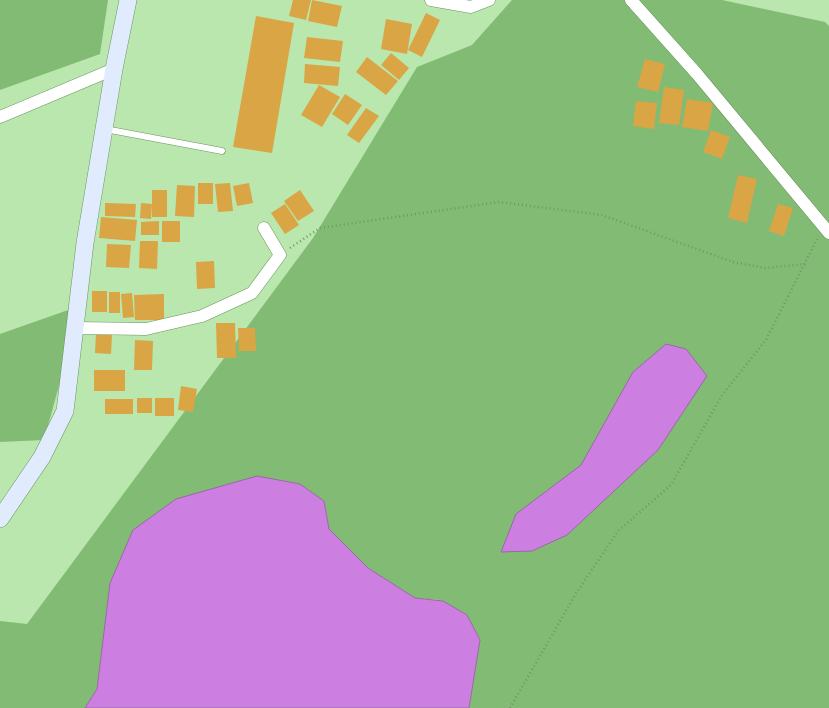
<svg xmlns="http://www.w3.org/2000/svg" width="829" height="708" font-family="Signika,sans-serif">
	<style>
		.green { fill: #82bb73 }
		.water { fill: #cd7fe1; stroke: #9968a5 }
		.building { fill: #daa545 }
		.lines { fill: none; stroke-linecap: round; stroke-linejoin: round }
		.service-casing { stroke: #6a945f; stroke-width: 7 }
		.minor-casing { stroke: #6a945f; stroke-width: 13 }
		.secondary-casing { stroke: #6a945f; stroke-width: 18 }
		.path { stroke: #74956b; stroke-width: 2.5; stroke-dasharray: 1 3; stroke-linecap: butt }
		.service { stroke: #fff; stroke-width: 6 }
		.minor { stroke: #fff; stroke-width: 12 }
		.secondary { stroke: #e0ebfe; stroke-width: 17 }
	</style>
	<rect width="100%" height="100%" fill="#b9e7ad"/>
	<path class="green" d="M0 0H108L100 54 0 90Z
		M512 0H722L825 22 829 26V708H469L480 640 467 615 441 600 415 598 368 568 329 529 324 501 300 484 257 476 110 583 97 689 85 708H0V621L27 624 313 238 417 67 472 45Z
		M71 309 63 371 44 440 0 442V334Z"/>
	<path class="water" d="M666 344 686 349 707 376 658 450 567 535 532 551 501 552 516 514 581 465 633 372Z
		M257 476 300 484 324 501 329 529 368 568 415 598 443 601 467 615 480 640 469 708H85L97 689 110 583 133 530 176 499Z"/>
	<path class="building" d="M293 0H311L306 20 289 16Z
		M312 0 342 6 337 27 308 21Z
		M426 13 440 20 422 57 408 50Z
		M256 16 294 23 272 153 233 147Z
		M386 19 412 24 407 54 381 49Z
		M307 37 343 41 340 62 304 58Z
		M391 53 409 68 399 80 381 65Z
		M367 57 398 81 386 95 356 72Z
		M645 59 665 64 658 92 637 87Z
		M305 64 340 67 338 86 304 83Z
		M319 85 340 97 322 127 301 115Z
		M664 87 684 90 679 125 659 123Z
		M345 94 362 105 348 125 332 114Z
		M687 99 713 103 708 131 682 127Z
		M636 101 657 103 654 129 633 126Z
		M366 108 379 116 359 143 347 135Z
		M711 130 730 137 722 159 703 152Z
		M738 175 757 179 747 223 728 218Z
		M198 183H213V204H198Z
		M230 183 233 211 218 212 215 184Z
		M249 183 253 203 237 206 233 186Z
		M177 185 195 186 194 217 175 216Z
		M152 190H167V217H152Z
		M300 190 314 211 298 221 284 201Z
		M105 203 136 204 135 217 105 216Z
		M141 203 152 204 151 219 140 218Z
		M285 204 299 225 285 234 271 213Z
		M778 204 793 208 784 236 769 231Z
		M101 217 137 220 135 241 99 238Z
		M159 221V235H141V222Z
		M162 221H180V242H162Z
		M140 241H158L157 269 139 268Z
		M107 244 131 245 129 268 106 267Z
		M214 261 215 288 197 289 196 262Z
		M92 291H107V312H92Z
		M109 292H120V313H109Z
		M132 293 134 317 123 318 121 294Z
		M164 294V320H135L134 295Z
		M216 323H235L236 358H217Z
		M238 328H255L256 351H239Z
		M96 334 112 335 111 354 95 353Z
		M135 340 153 341 152 370H134Z
		M94 370H125V391H94Z
		M181 386 197 389 193 412 178 410Z
		M137 398H152V413H137Z
		M155 398H174V416H155Z
		M105 399H133V414H105Z"/>
	<g class="lines">
		<defs>
			<path id="service" d="M105 129 222 151"/>
			<path id="minor" d="M431 0 471 7 489 0
				M631 0 697 74 829 233
				M0 117 114 69
				M76 328 146 329 202 316 252 293 280 255 264 228"/>
			<path id="secondary" d="M0 519 42 457 65 411 85 243 114 69 128 0"/>
		</defs>
		<use href="#service" class="service-casing"/>
		<use href="#minor" class="minor-casing"/>
		<use href="#secondary" class="secondary-casing"/>
		<path class="path" d="M290 248 320 228 499 202 602 215 733 262 765 268 805 264
			M510 708 575 595 618 531 671 485 722 395 766 340 817 239"/>
		<use href="#service" class="service"/>
		<use href="#minor" class="minor"/>
		<use href="#secondary" class="secondary"/>
	</g>
</svg>
